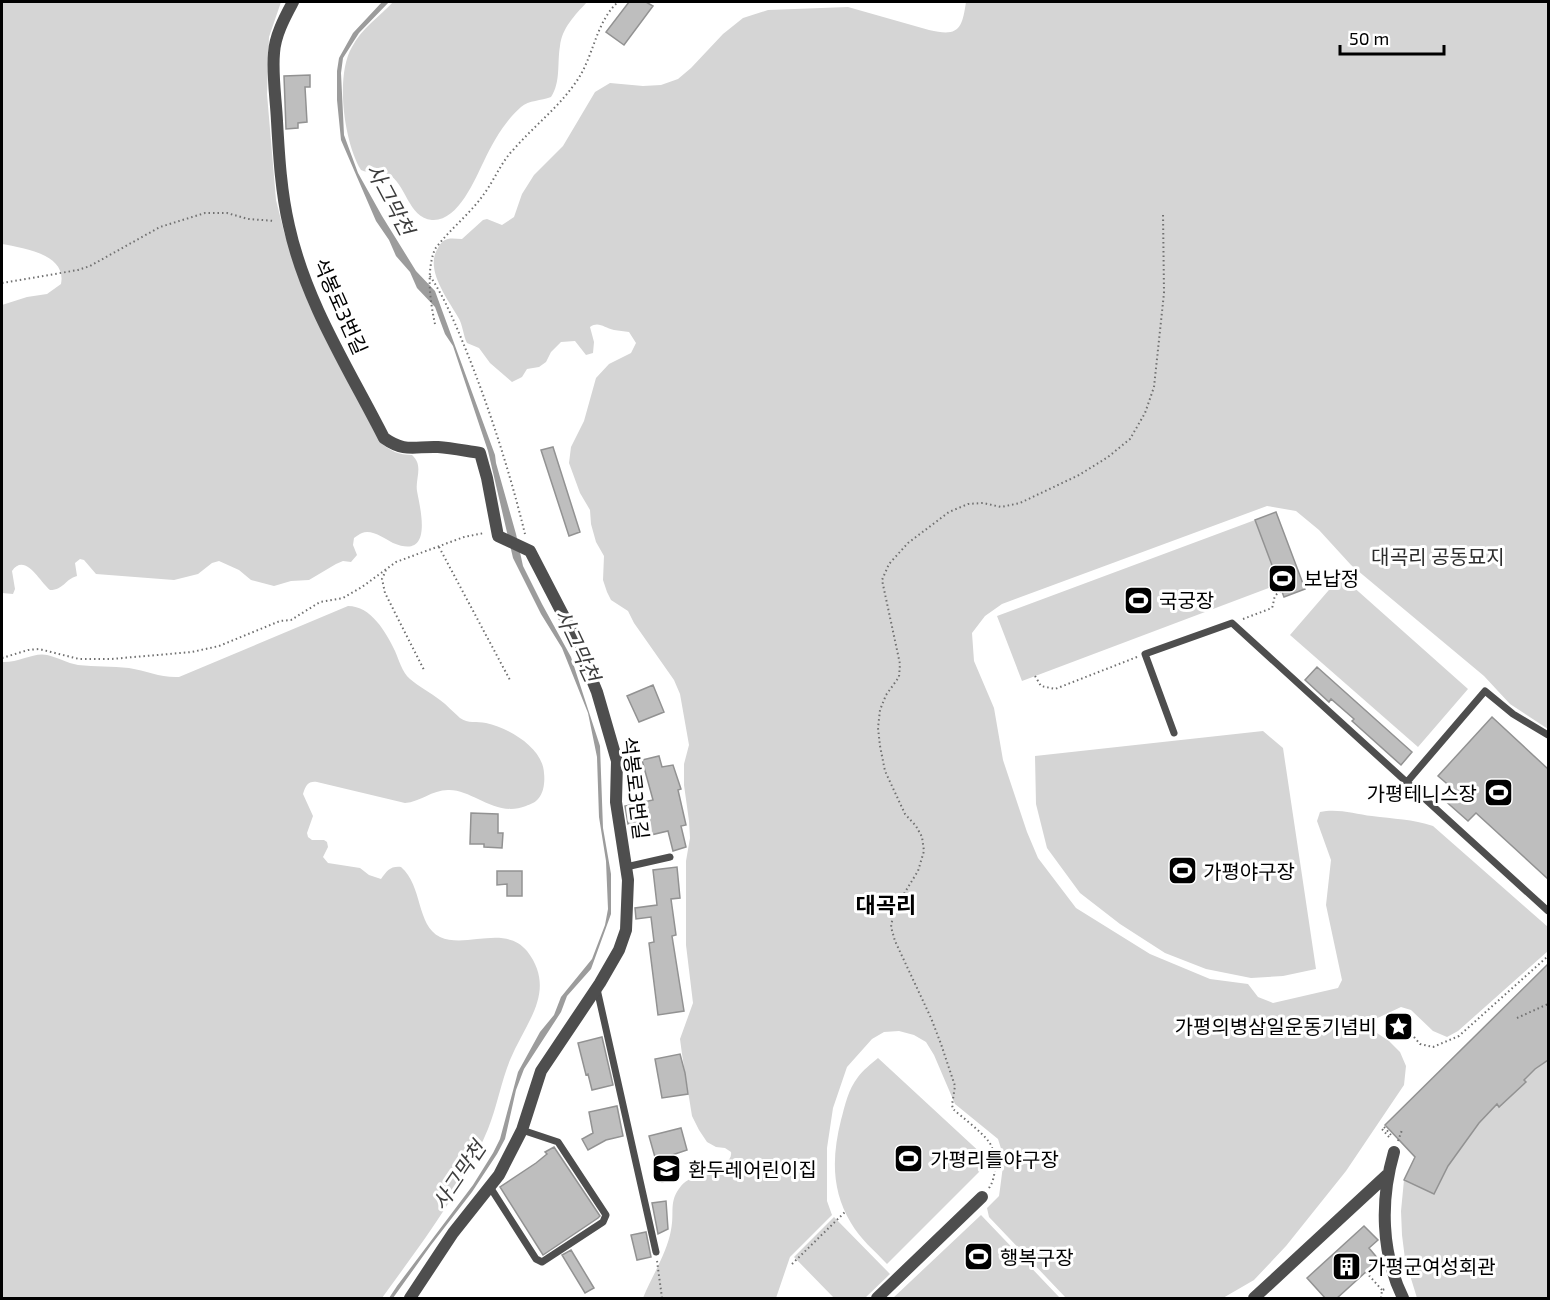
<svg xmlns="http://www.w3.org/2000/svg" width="1550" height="1300" font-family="'Exo 2','Noto Sans KR',sans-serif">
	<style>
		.green { fill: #d5d5d5 }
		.water { fill: #9c9c9c }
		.building { fill: #bebebe; stroke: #929292; stroke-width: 1.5 }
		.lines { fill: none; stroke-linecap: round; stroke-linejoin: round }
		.path { stroke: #707070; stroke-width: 2; stroke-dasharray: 1.5 3; stroke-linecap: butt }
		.lane { stroke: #4e4e4e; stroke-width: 7 }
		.street { stroke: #4e4e4e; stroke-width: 12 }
		.labels { text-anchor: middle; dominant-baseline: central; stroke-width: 6; stroke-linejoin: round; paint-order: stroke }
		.street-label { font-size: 20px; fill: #000; stroke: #fff }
		.park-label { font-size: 20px; fill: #2c2c2c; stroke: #fff }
		.poi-label { font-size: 20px; fill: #000; stroke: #fff; text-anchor: start }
		.water-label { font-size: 21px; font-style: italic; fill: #3d3d3d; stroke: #fff }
		.quarter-label { font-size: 22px; font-weight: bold; fill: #000; stroke: #fff }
	</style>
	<rect width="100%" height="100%" fill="#fff"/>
	<path class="green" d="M2 2H281L269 37 267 94 276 200 284 232 308 302 329 346 380 442C390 451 399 455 412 455 424 466 415 478 417 491 421 512 433 560 393 543 385 539 372 529 362 533 359 534 357 536 354 538L353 545 357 555 351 562 343 561 336 564 309 580 291 581 274 586 251 580 239 570 219 561 212 563 198 574 174 580 96 574 84 560 80 559 75 563 77 576C65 579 64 590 50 590 40 582 25 552 12 571L15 589 13 594 2 593V305L27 297 47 294 61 284C67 254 23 248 2 244Z
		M393 2H587C575 15 562 28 560 46 557 63 561 82 551 97 541 101 529 100 521 107 505 121 493 142 484 161 475 179 458 222 432 220 408 218 406 183 388 174 380 170 369 174 361 170 344 142 335 76 352 47 361 29 380 16 393 2Z
		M966 2H1548V729L1510 704 1484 676 1351 565 1319 530 1296 511 1267 506 1002 604 985 616 972 633 974 661 994 708 1003 760 1027 832 1038 858 1076 908 1150 954 1210 979 1248 984 1258 997 1273 1003 1338 988 1342 980 1326 905 1331 860 1317 821 1320 812C1337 808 1355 814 1372 816 1393 819 1413 819 1433 826L1548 927V951L1458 1031 1447 1037 1433 1031 1411 1010 1401 1007 1369 1022 1371 1029 1389 1041 1400 1052 1406 1066 1404 1085 1346 1171 1286 1246 1254 1280 1223 1298H1066L989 1217 987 1208 999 1196 1000 1189 1004 1158 998 1139 955 1104 934 1055 926 1042 914 1035 899 1031 884 1032 872 1039 847 1067 833 1108 827 1148V1201L832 1215 790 1257 776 1298H643C652 1276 667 1253 671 1230 675 1212 668 1202 681 1186 691 1172 734 1169 731 1152L725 1148 716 1147 707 1142 699 1130 692 1116 682 1054 680 1039 693 1003 686 945V861L690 838 689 821 684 785V764L689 745 680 694 674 680 634 623 628 611 611 600 607 592 603 580 604 556 596 542 591 524 590 510 580 493 569 463 571 447 584 421 596 378 609 364 631 353 636 343 629 332C624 331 619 331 614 330 604 328 599 321 590 327L594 342 593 353 586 355 575 341 561 342 551 352 546 362 539 367 527 369 522 377 512 382 490 363 479 348 467 343C463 335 463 325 458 317 448 299 424 269 438 248 440 244 443 240 448 239 452 238 457 239 462 239L483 220 487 219 502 225 514 217 522 194 534 175 563 146 595 92 610 83 643 86 661 85 678 79 691 68 723 34 743 18 768 10 848 7 929 30C959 37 962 29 966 2Z
		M1255 520 1279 584 1022 681 997 616Z
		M1341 576 1468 689 1418 747 1290 635Z
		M348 606C371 606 386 632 395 651 399 660 402 672 410 679 419 687 430 692 440 700 447 705 453 712 460 718 468 724 477 721 486 723 509 728 543 748 544 773 545 781 544 793 538 799 535 803 530 804 526 806 495 818 473 789 448 790 432 790 420 802 405 803L317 782C308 781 306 785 303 794L313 816 307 833 308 837 312 840H324L327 842 328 847 323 857 328 863 360 868 369 875 381 879C387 871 390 866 401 867 423 886 416 925 440 937 466 949 505 924 527 951 558 991 525 1023 510 1060 501 1082 497 1107 488 1129 462 1191 421 1244 382 1298H2V662C18 663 34 652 47 655 57 657 67 663 78 665 95 667 112 666 129 668 147 671 161 678 179 677Z
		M1263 731 1283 748 1316 969 1283 976 1251 978 1206 969 1165 953 1120 924 1080 893 1047 848 1036 804 1035 756Z
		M1548 1024V1298H1417L1405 1259 1402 1235 1401 1211 1404 1180 1418 1150 1535 1031Z
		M878 1058 984 1156 985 1166 887 1264C875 1251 860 1239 851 1223 831 1190 832 1156 841 1120 845 1105 848 1090 858 1077 863 1070 871 1064 878 1058Z
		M981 1215 1060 1298H893Z
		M834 1217 890 1274 865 1298H834L794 1257Z"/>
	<path class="water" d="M382 2H389L359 33 343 58 341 73 344 135 358 173 382 216 416 271 435 291 495 455 496 463 516 534 523 566 542 604 571 657 600 746 603 828 611 874V914L591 969 567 996 561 1012 524 1069 516 1090 505 1139 497 1154 472 1192 431 1245 393 1298H389L397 1286 473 1185 493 1153 500 1139 518 1072 540 1032 554 1015 561 997 592 959 605 925 608 909 606 861 599 817 597 757 588 713 562 648 541 614 513 558 488 451 453 346 445 334 435 307 417 288 410 272 396 256 389 240 376 221 341 140 337 100V71L339 58 353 33Z"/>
	<path class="building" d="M629 2H646L653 6 624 45 606 32Z
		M310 75V87H305L307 122 298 123V128L286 129 284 76Z
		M553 447 580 532 569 536 541 450Z
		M1276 512 1305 589 1284 597 1255 520Z
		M1317 667 1412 752 1401 765 1352 721 1354 719 1331 699 1329 702 1305 680Z
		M653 685 664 712 639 722 627 696Z
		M1492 717 1548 769V879L1476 813 1468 821 1442 798 1452 788 1438 776Z
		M659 756 662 767 673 765 681 789 678 790 686 825 681 826 686 847 673 851 668 831 638 838 636 831 631 832 630 824H628L625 806 653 800 642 760Z
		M471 813 498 814V833H503L502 848 484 847V844H470Z
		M677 867 680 898 671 899 676 935 672 936 684 1011 658 1015 649 943 654 942 651 917 636 919 635 908 657 905 653 870Z
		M497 871H522V896H507V884L497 885Z
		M1548 964V1060L1535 1069 1524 1080 1526 1082 1499 1107 1497 1104 1479 1123 1448 1166 1434 1194 1404 1180 1415 1157 1385 1125Z
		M602 1037 613 1085 592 1090 588 1074 586 1075 578 1043Z
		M680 1054 685 1073 688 1094 662 1098 655 1059Z
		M617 1106 623 1136 606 1140 588 1150 582 1139 593 1133 589 1112Z
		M681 1128 687 1150 672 1155 678 1177 662 1182 649 1136Z
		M554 1147 600 1216 598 1218 543 1255 500 1187 536 1163 547 1154 545 1152Z
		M666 1201 668 1229 658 1234 652 1203Z
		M1364 1226 1378 1240 1369 1248 1379 1260 1336 1299H1326L1307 1278Z
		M646 1232 651 1257 637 1260 631 1235Z
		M571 1250 594 1288 585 1293 562 1255Z"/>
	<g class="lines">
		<path class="path" d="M430 276C446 300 457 328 468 355 491 413 510 473 525 534
			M2 283 78 270 90 266 160 227 205 213H227L248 219 275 221
			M435 324C430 301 426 271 435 249 450 229 470 214 484 194 495 179 501 162 514 149 535 125 558 108 576 82 594 57 595 23 618 2
			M439 547 511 682
			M386 570 382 579 385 593 424 670
			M1243 619 1272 608C1275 600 1272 595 1282 591
			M2 658 28 650 39 649 79 659H111L192 652 219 646 280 621 291 620 320 602 343 598 362 587 396 562 464 537 484 533
			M1035 676 1041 686 1055 689 1137 657
			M1517 1018 1548 1004
			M1414 1037 1420 1044 1433 1047 1459 1036 1548 956
			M1389 1137 1382 1129 1384 1127 1391 1135 1392 1133
			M1398 1141 1402 1130
			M989 1188C997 1177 997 1153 989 1142 981 1131 963 1118 953 1109L952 1105 955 1086 941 1044 931 1018 895 941 891 927 894 910 918 871 924 851 922 837 916 826 905 814 885 771 880 746 878 728 880 710 886 695 899 677 900 664 882 580 889 564 908 543 949 512 968 504 983 503 1001 507 1020 503 1079 475 1108 457 1130 439 1145 413 1154 387 1164 293 1163 213
			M657 1261 662 1298
			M792 1264 845 1212
			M1366 1272 1382 1290
			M1381 1298 1382 1290 1385 1289"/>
		<path class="lane" d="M1174 733 1145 654 1232 623 1548 911
			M1407 782 1485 691 1513 714 1548 735
			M626 867 670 857
			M597 989 656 1252
			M490 1187 536 1259 542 1262 603 1222 606 1215 558 1142 522 1130"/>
		<path class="street" d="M293 2C285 17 275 35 274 53 272 75 276 99 277 121 279 156 281 192 289 226 306 303 349 369 384 438 405 453 415 446 438 447 452 448 466 451 480 453L487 478 498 536 530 551 574 636 597 692 617 761 616 802 628 880 626 930 619 950 600 983 541 1071 522 1130 499 1175 453 1233 410 1298
			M1394 1152C1380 1200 1381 1253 1403 1298
			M877 1298 982 1197
			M1254 1298 1387 1175"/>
	</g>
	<defs>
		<symbol id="stadium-square" viewBox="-11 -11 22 22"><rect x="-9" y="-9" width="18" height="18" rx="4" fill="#000" stroke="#fff"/><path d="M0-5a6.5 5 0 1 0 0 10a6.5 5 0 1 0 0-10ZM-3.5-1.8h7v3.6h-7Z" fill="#fff"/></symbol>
		<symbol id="sight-square" viewBox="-11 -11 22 22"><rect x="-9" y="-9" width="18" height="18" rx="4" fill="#000" stroke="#fff"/><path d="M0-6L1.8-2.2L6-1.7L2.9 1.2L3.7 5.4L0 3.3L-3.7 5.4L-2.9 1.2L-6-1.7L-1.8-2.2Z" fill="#fff"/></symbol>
		<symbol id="school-square" viewBox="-11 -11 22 22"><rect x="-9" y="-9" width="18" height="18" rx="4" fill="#000" stroke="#fff"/><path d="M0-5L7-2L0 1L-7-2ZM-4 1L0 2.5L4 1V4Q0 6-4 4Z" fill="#fff"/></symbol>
		<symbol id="building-square" viewBox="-11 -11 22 22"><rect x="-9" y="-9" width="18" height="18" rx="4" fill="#000" stroke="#fff"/><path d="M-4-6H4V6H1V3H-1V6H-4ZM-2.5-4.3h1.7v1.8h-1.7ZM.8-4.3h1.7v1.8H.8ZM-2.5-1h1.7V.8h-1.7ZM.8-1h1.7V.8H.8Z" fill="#fff"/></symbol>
	</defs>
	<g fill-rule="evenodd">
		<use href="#stadium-square" x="1266" y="562" width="33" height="33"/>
		<use href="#stadium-square" x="1122" y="584" width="33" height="33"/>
		<use href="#stadium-square" x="1482" y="776" width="33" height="33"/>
		<use href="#stadium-square" x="1166" y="854" width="33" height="33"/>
		<use href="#sight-square" x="1382" y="1010" width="33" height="33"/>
		<use href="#stadium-square" x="892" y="1142" width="33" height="33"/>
		<use href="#school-square" x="650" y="1152" width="33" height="33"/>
		<use href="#stadium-square" x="962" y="1240" width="33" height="33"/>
		<use href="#building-square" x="1330" y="1250" width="33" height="33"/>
	</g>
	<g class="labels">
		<g class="street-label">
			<text transform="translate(341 306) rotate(66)">석봉로3번길</text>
			<text transform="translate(636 788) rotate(83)">석봉로3번길</text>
		</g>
		<g class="park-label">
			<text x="1438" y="556">대곡리 공동묘지</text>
		</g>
		<g class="poi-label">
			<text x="1304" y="578">보납정</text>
			<text x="1159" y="600">국궁장</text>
			<text x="1477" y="793" text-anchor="end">가평테니스장</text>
			<text x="1203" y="871">가평야구장</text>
			<text x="1377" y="1026" text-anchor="end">가평의병삼일운동기념비</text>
			<text x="930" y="1159">가평리틀야구장</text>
			<text x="688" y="1169">환두레어린이집</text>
			<text x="1000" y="1257">행복구장</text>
			<text x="1367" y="1266">가평군여성회관</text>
		</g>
		<g class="water-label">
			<text transform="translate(391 199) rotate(62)">사그막천</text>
			<text transform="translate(578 645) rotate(65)">사그막천</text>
			<text transform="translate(458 1175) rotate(-56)">사그막천</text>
		</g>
		<g class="quarter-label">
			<text x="886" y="904">대곡리</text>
		</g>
	</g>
	<rect width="1550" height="1300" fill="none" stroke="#000000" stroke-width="6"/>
	<path d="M1340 45v9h104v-9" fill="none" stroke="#000000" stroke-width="3"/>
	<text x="1349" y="45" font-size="18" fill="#000000" stroke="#ffffff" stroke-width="4.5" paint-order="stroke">50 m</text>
</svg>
